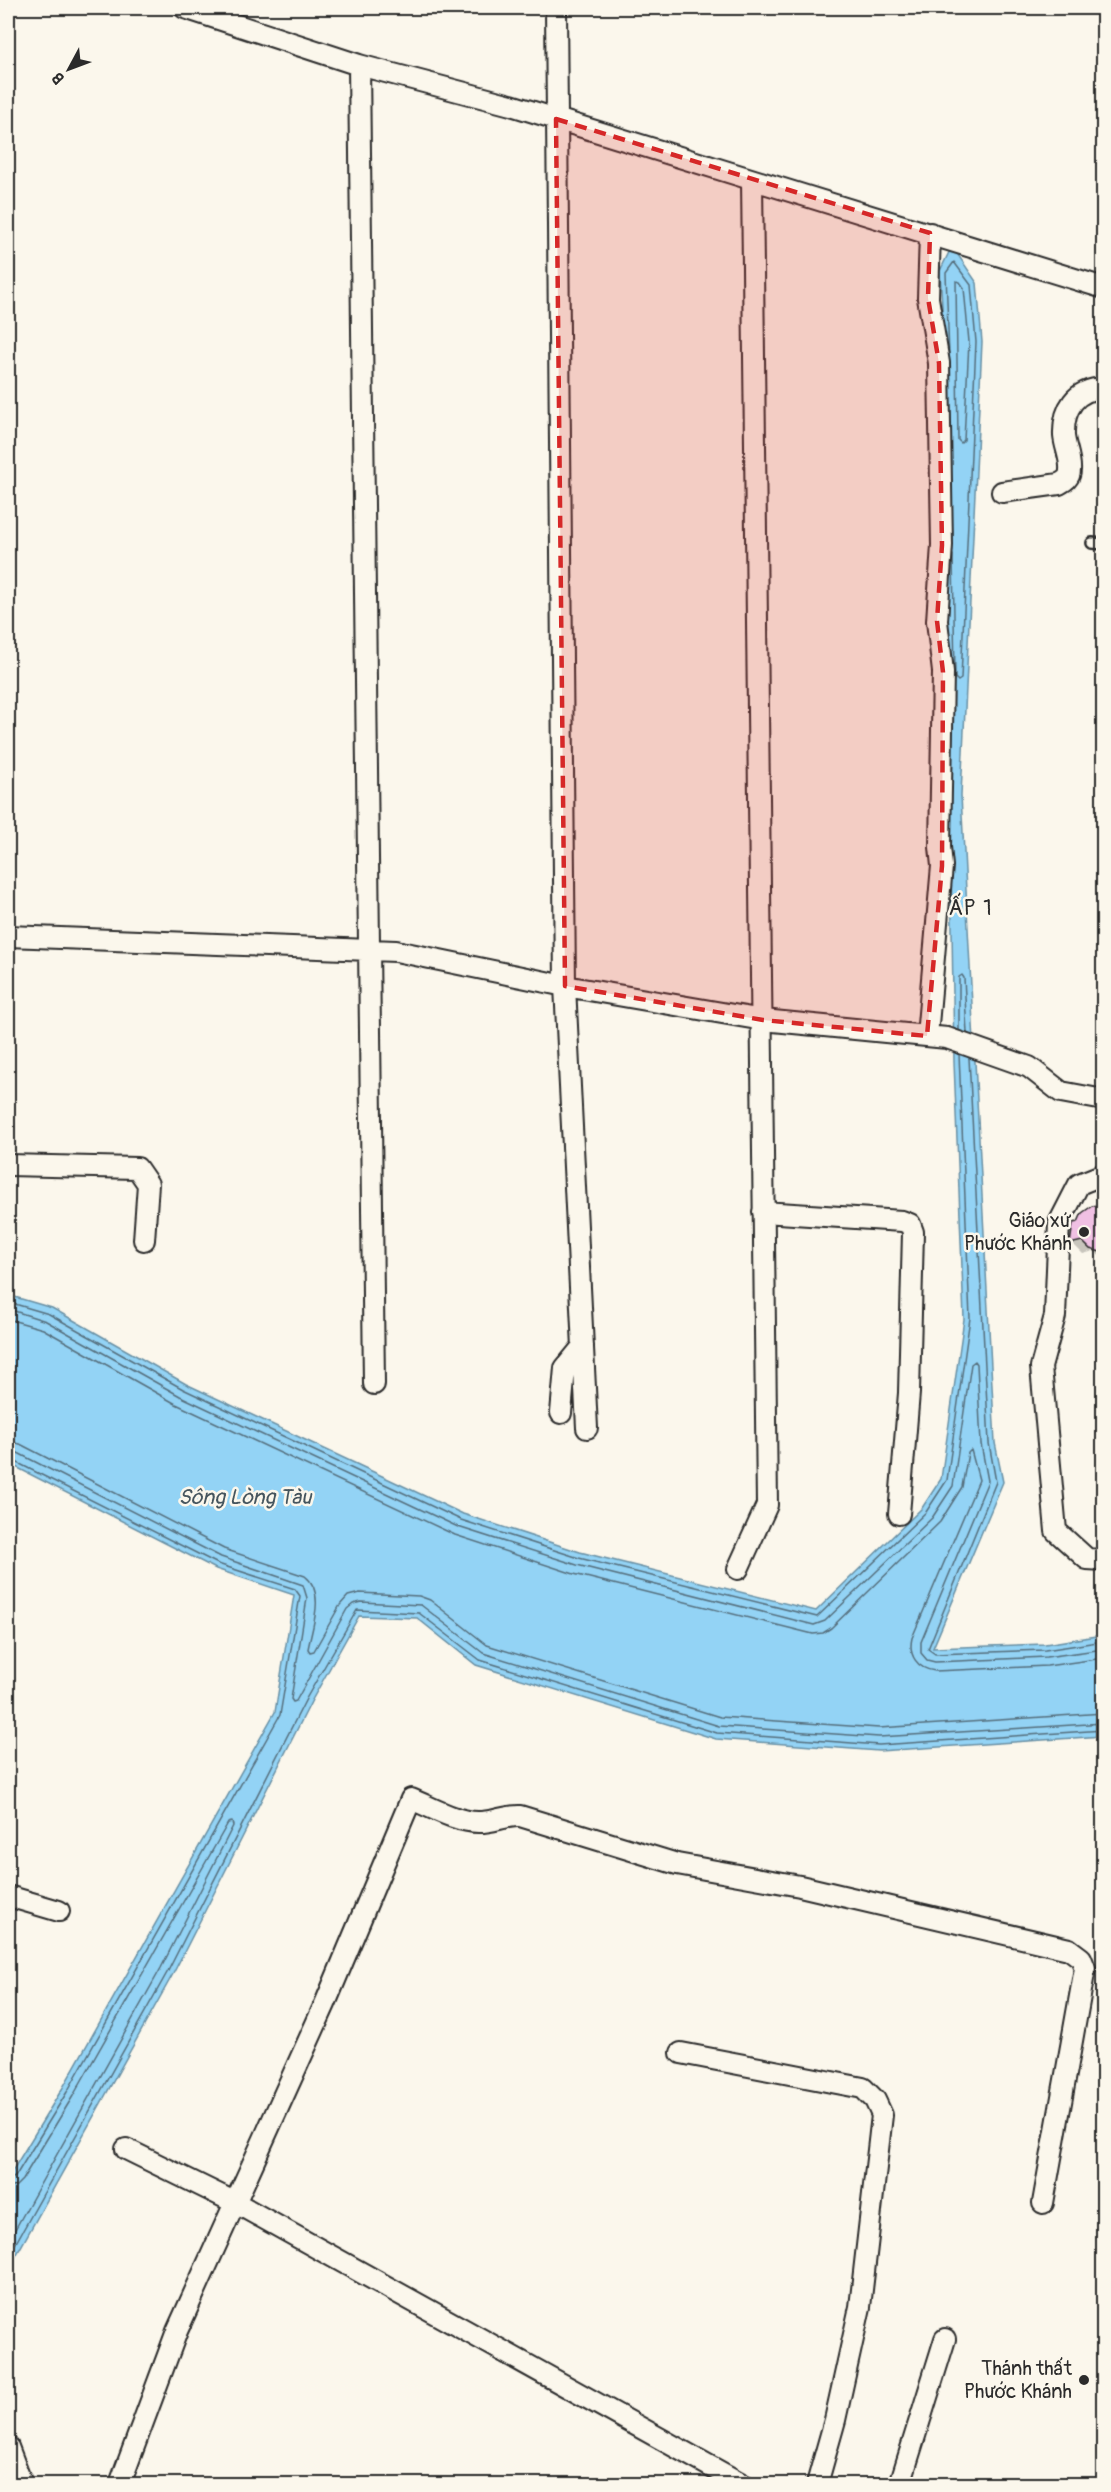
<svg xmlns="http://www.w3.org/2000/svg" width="1111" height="2492" font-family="Pangolin,sans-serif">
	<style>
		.water { fill: #93d3f5; stroke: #6990a4; stroke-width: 1.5 }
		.shadow { fill: #0003 }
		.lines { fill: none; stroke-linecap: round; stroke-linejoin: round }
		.shore { stroke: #556e7c; stroke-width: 1.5 }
		.building { fill: #f0c0e3; stroke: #2b2b2b; stroke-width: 1.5 }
		.lane-casing { stroke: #2b2b2b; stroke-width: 14 }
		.street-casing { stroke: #2b2b2b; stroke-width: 24 }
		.lane { stroke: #fbf7ec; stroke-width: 9 }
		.street { stroke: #fbf7ec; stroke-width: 20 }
		.marked { fill: #d62828; fill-opacity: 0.2; stroke: #d62828; stroke-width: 4.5; stroke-dasharray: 12 8; stroke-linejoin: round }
		.poi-dot { fill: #2b2b2b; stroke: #fbf7ec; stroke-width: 2 }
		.labels { text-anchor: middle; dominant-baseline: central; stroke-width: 5; stroke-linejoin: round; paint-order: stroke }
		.poi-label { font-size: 20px; fill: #2b2b2b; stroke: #fbf7ec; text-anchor: end }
		.water-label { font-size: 21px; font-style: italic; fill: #45555e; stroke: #fbf7ec }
		.quarter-label { font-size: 22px; letter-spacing: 1.5px; fill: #2b2b2b; stroke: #fbf7ec }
	</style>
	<rect width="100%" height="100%" fill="#fbf7ec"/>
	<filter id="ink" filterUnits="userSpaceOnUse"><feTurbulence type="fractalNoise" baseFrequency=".0167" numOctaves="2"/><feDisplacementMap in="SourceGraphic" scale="12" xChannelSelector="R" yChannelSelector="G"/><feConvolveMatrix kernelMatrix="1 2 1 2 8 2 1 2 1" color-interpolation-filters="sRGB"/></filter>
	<g filter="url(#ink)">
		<path class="water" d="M952 246 977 283 982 342 961 795 995 1443 1003 1482 933 1648 1045 1644 1103 1635V1736L879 1751 716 1739 476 1665 417 1618 359 1616 312 1700 173 1974 8 2270V2178L62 2089 275 1712 294 1595 216 1569 8 1463V1295L52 1308 186 1384 463 1514 580 1552 816 1611 922 1508 941 1479 964 1319 954 1062 943 324 940 271Z"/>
		<path class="shadow" d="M1104 1206V1260L1094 1251 1083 1254 1072 1243 1074 1224H1079Z"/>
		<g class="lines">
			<path class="shore" d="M956 281 960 282 964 288 969 342 964 440 961 443 958 440Z
				M949 357 946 273 954 262 971 285 976 342 961 679 958 681 955 678 953 555
				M959 1030V977L962 975 964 978 967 1033
				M969 1058 989 1443 996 1482 928 1649 935 1654 1045 1650 1104 1641
				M8 1302 49 1314 183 1389 461 1520 579 1558 817 1617 926 1512 947 1480 970 1318 959 1054
				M8 1309 46 1321 180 1396 458 1527 577 1565 814 1625 825 1621 932 1518 953 1486 971 1364 975 1361 977 1364 981 1444 988 1481 921 1642V1653L927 1660 935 1662 1046 1657 1104 1649
				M8 1319 43 1329 176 1404 455 1535 574 1574 813 1634 823 1633 831 1628 940 1522 962 1487 968 1453 971 1450 979 1480 912 1638C908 1655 917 1669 935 1671L1047 1666 1104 1658
				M8 1441 20 1444 224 1549 305 1576C326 1592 312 1627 308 1649L310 1652 314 1651 340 1605 348 1596 360 1593 419 1596 430 1600 487 1645 720 1717 879 1728 1104 1713
				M8 1450 16 1452 221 1557 303 1585 307 1598 291 1699 293 1702 296 1701 347 1609 353 1604 361 1602 421 1605 483 1653 719 1726 879 1737 1104 1723
				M8 1458 218 1564 295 1589 300 1596 280 1715 67 2092 15 2177 8 2180
				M8 2188 16 2186 22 2180 73 2096 228 1823 232 1822 233 1826 161 1968 8 2242
				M8 2257 168 1971 307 1697 357 1610 419 1613 480 1660 717 1733 879 1745 1104 1730"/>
		</g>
		<path class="building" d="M1104 1204V1253L1090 1249 1082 1241 1070 1244 1073 1223 1078 1222 1082 1213 1092 1206Z"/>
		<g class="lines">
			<defs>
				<path id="lane" d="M1092 543 1104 544"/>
				<path id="street" d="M185 8 359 65 511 105 1104 288
					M556 8 565 986 587 1428
					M359 65 374 1384
					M1002 492 1059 484C1065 481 1070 478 1070 470 1071 459 1065 447 1064 436 1063 409 1075 389 1104 388
					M8 936 396 951 565 986 763 1020 947 1038 1029 1067 1061 1092 1104 1100
					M927 1036 942 866 940 847 943 672 937 621 942 545 939 363 928 298 930 233
					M8 1165 137 1168 148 1184 144 1240
					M1104 1174 1079 1184 1059 1223 1055 1316 1041 1367 1056 1531 1087 1559 1104 1560
					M763 1212 902 1221 910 1224 913 1232 909 1393 899 1514
					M561 1413 565 1368 583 1346
					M738 1569 767 1505 752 180
					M8 1896 59 1911
					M681 2053 863 2088 875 2100 882 2115 860 2307 835 2420 817 2484
					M126 2149 236 2203 742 2484
					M8 2447 22 2484
					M120 2484 177 2331 325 2004 411 1799C431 1807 456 1822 478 1822 492 1823 506 1815 520 1816L677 1864 800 1886 1069 1949 1081 1958 1085 1968 1043 2203
					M900 2484 945 2339"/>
			</defs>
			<use href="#lane" class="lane-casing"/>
			<use href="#street" class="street-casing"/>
			<use href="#lane" class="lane"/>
			<use href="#street" class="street"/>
		</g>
	</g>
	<path class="marked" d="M556 119 930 233 928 298 939 363 942 545 937 621 943 672 942 866 927 1036 763 1020 565 986Z"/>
	<g class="poi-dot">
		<circle cx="1084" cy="1232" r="6"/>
		<circle cx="1084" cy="2380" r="6"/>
	</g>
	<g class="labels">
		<g class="poi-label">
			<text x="1072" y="1220">Giáo xứ<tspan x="1072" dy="23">Phước Khánh</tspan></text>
			<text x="1072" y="2368">Thánh thất<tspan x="1072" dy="23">Phước Khánh</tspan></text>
		</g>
		<g class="water-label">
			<text x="245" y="1497">Sông Lòng Tàu</text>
		</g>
		<g class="quarter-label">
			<text x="971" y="908">ẤP 1</text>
		</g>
	</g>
	<rect width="1111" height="2492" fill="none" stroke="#fbf7ec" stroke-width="30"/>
	<rect x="15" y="15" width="1081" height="2462" fill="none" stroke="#2b2b2b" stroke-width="2" filter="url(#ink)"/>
	<g transform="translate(69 69) rotate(229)" stroke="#fbf7ec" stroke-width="4.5" paint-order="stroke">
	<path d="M0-4.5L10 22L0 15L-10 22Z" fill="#2b2b2b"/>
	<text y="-9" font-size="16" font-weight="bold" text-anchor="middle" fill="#2b2b2b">B</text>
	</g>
</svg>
